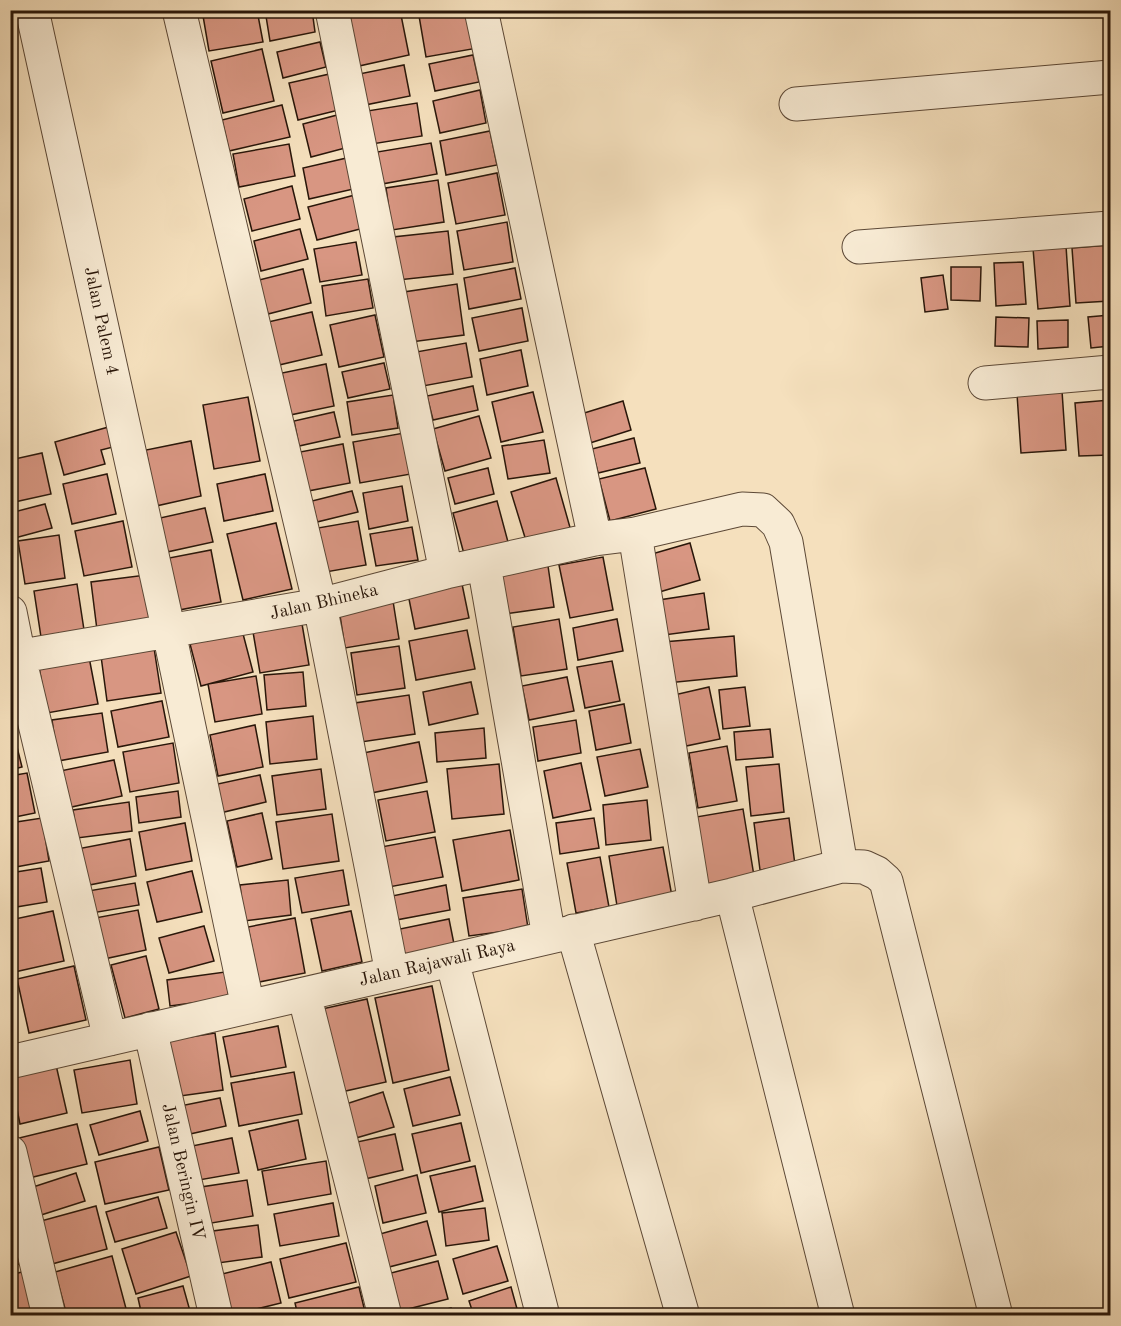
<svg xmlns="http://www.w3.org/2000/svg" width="1121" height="1326" font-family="'Old Standard TT',serif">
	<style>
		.building { fill: #d89682; stroke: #291609; stroke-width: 1.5 }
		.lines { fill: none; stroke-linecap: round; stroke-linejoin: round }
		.minor-casing { stroke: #5c4836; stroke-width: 35 }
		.minor { stroke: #f8ebd4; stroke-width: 33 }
		.labels { text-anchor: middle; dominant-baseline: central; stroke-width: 4.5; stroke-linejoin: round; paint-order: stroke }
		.street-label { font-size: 18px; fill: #291609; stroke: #f8ebd4 }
	</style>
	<rect width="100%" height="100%" fill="#f5e0bd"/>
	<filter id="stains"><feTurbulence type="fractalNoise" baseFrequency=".00333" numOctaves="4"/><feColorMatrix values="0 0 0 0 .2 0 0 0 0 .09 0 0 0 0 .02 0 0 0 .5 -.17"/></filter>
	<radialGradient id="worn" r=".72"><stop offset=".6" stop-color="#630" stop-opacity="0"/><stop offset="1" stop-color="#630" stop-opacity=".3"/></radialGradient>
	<path class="building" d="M202 10H257L263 42 209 51Z
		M265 10H312L315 32 270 41Z
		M348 10H400L409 55 359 66Z
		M418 10H471L478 48 426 57Z
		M320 42 326 67 283 78 277 52Z
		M262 49 274 101 223 113 211 61Z
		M473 55 479 82 435 91 429 64Z
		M404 65 410 96 365 105 359 74Z
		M334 73 343 109 298 120 289 83Z
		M480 90 486 123 440 133 433 101Z
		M417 103 422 136 372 144 367 111Z
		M282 105 290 137 229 151 222 120Z
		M341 114 349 147 311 157 303 124Z
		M490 131 497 165 446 175 440 141Z
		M431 143 437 174 382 184 377 152Z
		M289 144 295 176 239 187 233 154Z
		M351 157 358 188 309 199 303 168Z
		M497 173 505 215 456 224 448 183Z
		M438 180 444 222 392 230 386 188Z
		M292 186 300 219 252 231 244 199Z
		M355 195 364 228 317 240 308 207Z
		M507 222 513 262 464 270 457 231Z
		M300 229 308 259 261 271 254 241Z
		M448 231 453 274 398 280 393 237Z
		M356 242 362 275 320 282 314 249Z
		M1110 245V301L1076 303 1072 248Z
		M1066 246 1070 306 1038 309 1033 248Z
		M1023 262 1026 304 996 306 994 263Z
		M951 267H981L980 301 951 300Z
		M515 268 521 299 469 309 464 278Z
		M303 269 311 303 268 314 259 280Z
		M943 275 948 309 925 312 921 278Z
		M368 279 373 308 326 316 322 286Z
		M457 284 464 335 411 342 404 292Z
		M522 308 528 341 479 351 472 318Z
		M312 312 322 355 279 365 268 322Z
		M375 315 384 357 339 367 330 325Z
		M1110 315V346L1091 348 1088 317Z
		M996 317 1029 318 1028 347 995 346Z
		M1068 320V347L1038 349 1037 321Z
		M466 343 472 377 423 386 416 352Z
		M521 350 528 386 487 395 480 359Z
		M384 363 390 389 348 398 342 372Z
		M326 364 334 406 290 415 282 373Z
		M473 386 478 410 433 420 427 396Z
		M1062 391 1066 450 1021 453 1017 394Z
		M533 392 543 432 501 442 492 402Z
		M393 395 398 428 352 435 347 402Z
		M248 397 260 461 214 469 203 405Z
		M1110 400V455L1079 456 1075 403Z
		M623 401 631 430 590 443 581 414Z
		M334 412 340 437 299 446 294 421Z
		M479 416 491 458 445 471 433 429Z
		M112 426 117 446 101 450 105 464 64 475 55 442Z
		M404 433 411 474 360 483 353 442Z
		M634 438 640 463 598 473 592 449Z
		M544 440 550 473 508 479 502 446Z
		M191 441 201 496 156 506 146 450Z
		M343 444 350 483 308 491 300 452Z
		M42 453 51 494 10 503V460Z
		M488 468 494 494 455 504 448 478Z
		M645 468 656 509 610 521 599 479Z
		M107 474 116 514 72 524 63 484Z
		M265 474 273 511 224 521 217 484Z
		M556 478 571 531 527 544 511 492Z
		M402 486 408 521 369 529 363 493Z
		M352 491 358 512 317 522 312 501Z
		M497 501 508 542 464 554 453 513Z
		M45 504 52 528 11 539 10 513Z
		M205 508 213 542 167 552 160 518Z
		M123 521 132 567 84 576 75 531Z
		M358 521 366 565 320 573 312 529Z
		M276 523 292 589 243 600 227 534Z
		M412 527 418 560 376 566 370 534Z
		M59 535 65 578 25 584 18 541Z
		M690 543 700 580 656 593 645 556Z
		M211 550 221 602 179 610 169 558Z
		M603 557 613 610 570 618 559 565Z
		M548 566 554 607 504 614 499 572Z
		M146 575 151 622 97 630 91 582Z
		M77 584 84 630 41 637 34 591Z
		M462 584 469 618 415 629 408 594Z
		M704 593 709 629 664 635 659 600Z
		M393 601 399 639 345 648 339 609Z
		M301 618 309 665 260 673 252 626Z
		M559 619 567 669 521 676 513 627Z
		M617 619 623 651 578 660 573 628Z
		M242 630 253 672 201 686 190 644Z
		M467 630 475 669 416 680 409 641Z
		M734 636 737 676 667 683 663 642Z
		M399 646 405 688 357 695 351 653Z
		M154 648 161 693 107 701 101 656Z
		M89 657 98 704 47 713 39 667Z
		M612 661 620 701 585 708 577 667Z
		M303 672 306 706 267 710 264 675Z
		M256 676 262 714 215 722 208 684Z
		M567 677 574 711 529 720 522 686Z
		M471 682 478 714 429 725 423 692Z
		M709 687 720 739 686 746 674 695Z
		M745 687 750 726 723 729 719 690Z
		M409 695 415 734 361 742 355 703Z
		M162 701 169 737 118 747 111 711Z
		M624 704 631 743 596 750 589 711Z
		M102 713 108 752 58 761 52 720Z
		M313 716 317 759 270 764 266 722Z
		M10 719 22 767 10 770Z
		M576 720 581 753 538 761 533 727Z
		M255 725 263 767 218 776 210 735Z
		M484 728 486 758 437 762 435 733Z
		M770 729 773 757 736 760 734 732Z
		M419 742 427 782 371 793 363 753Z
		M173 743 179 783 130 792 123 752Z
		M727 746 737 801 698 808 689 753Z
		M640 749 648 787 605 796 597 757Z
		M114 760 122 796 67 808 60 771Z
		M581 763 591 810 553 818 544 771Z
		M499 764 504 814 452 819 447 769Z
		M779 764 784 812 751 816 746 767Z
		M321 769 326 809 277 815 272 776Z
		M27 773 35 813 10 818V776Z
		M260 775 266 802 220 813 213 785Z
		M178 791 181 817 139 823 136 797Z
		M427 791 435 832 386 841 378 800Z
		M647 800 651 840 606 845 603 805Z
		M129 802 132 831 77 838 73 810Z
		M743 809 754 876 708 884 696 817Z
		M262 813 272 859 237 867 227 821Z
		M332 814 339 861 283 869 276 822Z
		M42 818 49 861 10 868V823Z
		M594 818 599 848 560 854 556 823Z
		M789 818 795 865 760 870 754 823Z
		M185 823 192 861 146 870 139 832Z
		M510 830 519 880 462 891 453 840Z
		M435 837 443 877 389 887 381 847Z
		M130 839 136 876 84 886 77 849Z
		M663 847 673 902 618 912 609 856Z
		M600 857 609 907 576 913 567 863Z
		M41 868 47 902 10 908V873Z
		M343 870 349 905 302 913 295 878Z
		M192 871 202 912 157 922 147 882Z
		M288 880 291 915 244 921 240 885Z
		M135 883 139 905 92 913 88 891Z
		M446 885 450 910 396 920 392 896Z
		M522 889 528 928 469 936 463 898Z
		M138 910 146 950 104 959 95 918Z
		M53 911 64 961 10 973V920Z
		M351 911 362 962 322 971 311 919Z
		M295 918 305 973 259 982 248 927Z
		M449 919 455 949 401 961 395 930Z
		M204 926 214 961 169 973 159 938Z
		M146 956 159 1009 125 1018 111 965Z
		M74 966 86 1020 29 1033 17 979Z
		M225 972 229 998 170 1006 167 980Z
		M432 986 449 1070 393 1083 375 998Z
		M367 999 386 1082 341 1092 322 1009Z
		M278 1026 286 1067 231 1077 223 1037Z
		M215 1033 223 1090 173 1097 165 1041Z
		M130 1060 137 1104 82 1113 74 1070Z
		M56 1065 67 1113 20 1124 10 1075Z
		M294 1072 302 1114 239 1126 231 1083Z
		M450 1077 460 1115 413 1126 404 1089Z
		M383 1092 394 1127 356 1138 346 1104Z
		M220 1098 226 1126 181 1136 175 1107Z
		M140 1111 148 1141 99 1155 90 1125Z
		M298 1120 306 1159 258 1170 249 1131Z
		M461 1123 470 1161 421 1173 412 1134Z
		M77 1124 87 1164 29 1178 19 1138Z
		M395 1134 403 1170 365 1179 357 1142Z
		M232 1138 239 1173 199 1180 192 1146Z
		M159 1147 169 1190 105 1204 95 1162Z
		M326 1161 331 1194 268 1205 262 1171Z
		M475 1166 483 1201 439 1212 430 1176Z
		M76 1173 85 1201 38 1216 30 1188Z
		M417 1175 426 1213 383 1223 375 1186Z
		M247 1180 253 1216 206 1224 201 1187Z
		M158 1197 167 1228 115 1242 106 1212Z
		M333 1203 339 1236 280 1246 274 1214Z
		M96 1206 107 1249 52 1264 41 1221Z
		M485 1208 489 1240 446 1246 442 1213Z
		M427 1221 436 1255 389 1267 380 1234Z
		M258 1225 262 1257 218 1263 213 1231Z
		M10 1229 22 1263 10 1267Z
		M176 1232 191 1276 136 1294 122 1249Z
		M346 1243 356 1282 289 1298 280 1259Z
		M497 1246 508 1281 463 1294 453 1259Z
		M112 1256 128 1316H67L55 1272Z
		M438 1261 448 1299 400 1311 391 1273Z
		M271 1262 281 1303 232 1315 222 1274Z
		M22 1272 36 1316H10V1275Z
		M183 1286 190 1311 174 1316H142L138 1298Z
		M359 1287 366 1316H298L295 1303Z
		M511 1287 519 1316H474L469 1301Z
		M451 1308 453 1316H422Z
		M286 1309 288 1316H263Z"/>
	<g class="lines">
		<defs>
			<path id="minor" d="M32 10 169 632 248 1007
				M179 10 320 605 392 973
				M332 10 446 572
				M481 10 595 539
				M796 104 1110 77
				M859 247 1110 228
				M985 383 1110 372
				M635 534 695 904
				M484 565 549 937
				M10 612 19 657 110 1039
				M10 658 320 605 446 572 595 539 635 534 742 509 763 510 778 524 786 542 841 866
				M732 895 838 1316
				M573 931 683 1316
				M452 960 543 1316
				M304 994 385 1316
				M150 1029 216 1316
				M10 1062 732 895 841 866 864 867 877 873 886 881 996 1316
				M10 1152 49 1316"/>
		</defs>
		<use href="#minor" class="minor-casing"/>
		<use href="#minor" class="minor"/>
	</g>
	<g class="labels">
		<g class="street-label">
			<text transform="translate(101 321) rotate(78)">Jalan Palem 4</text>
			<text transform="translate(324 602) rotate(-13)">Jalan Bhineka</text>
			<text transform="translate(437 963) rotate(-13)">Jalan Rajawali Raya</text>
			<text transform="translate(183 1172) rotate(77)">Jalan Beringin IV</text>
		</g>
	</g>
	<rect width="1121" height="1326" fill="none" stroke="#f5e0bd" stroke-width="36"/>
	<rect x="12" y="12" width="1097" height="1302" fill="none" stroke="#291609" stroke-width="3"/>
	<rect x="18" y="18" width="1085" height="1290" fill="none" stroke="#291609" stroke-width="1.5"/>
	<rect width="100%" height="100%" filter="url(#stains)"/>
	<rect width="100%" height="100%" fill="url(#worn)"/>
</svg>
